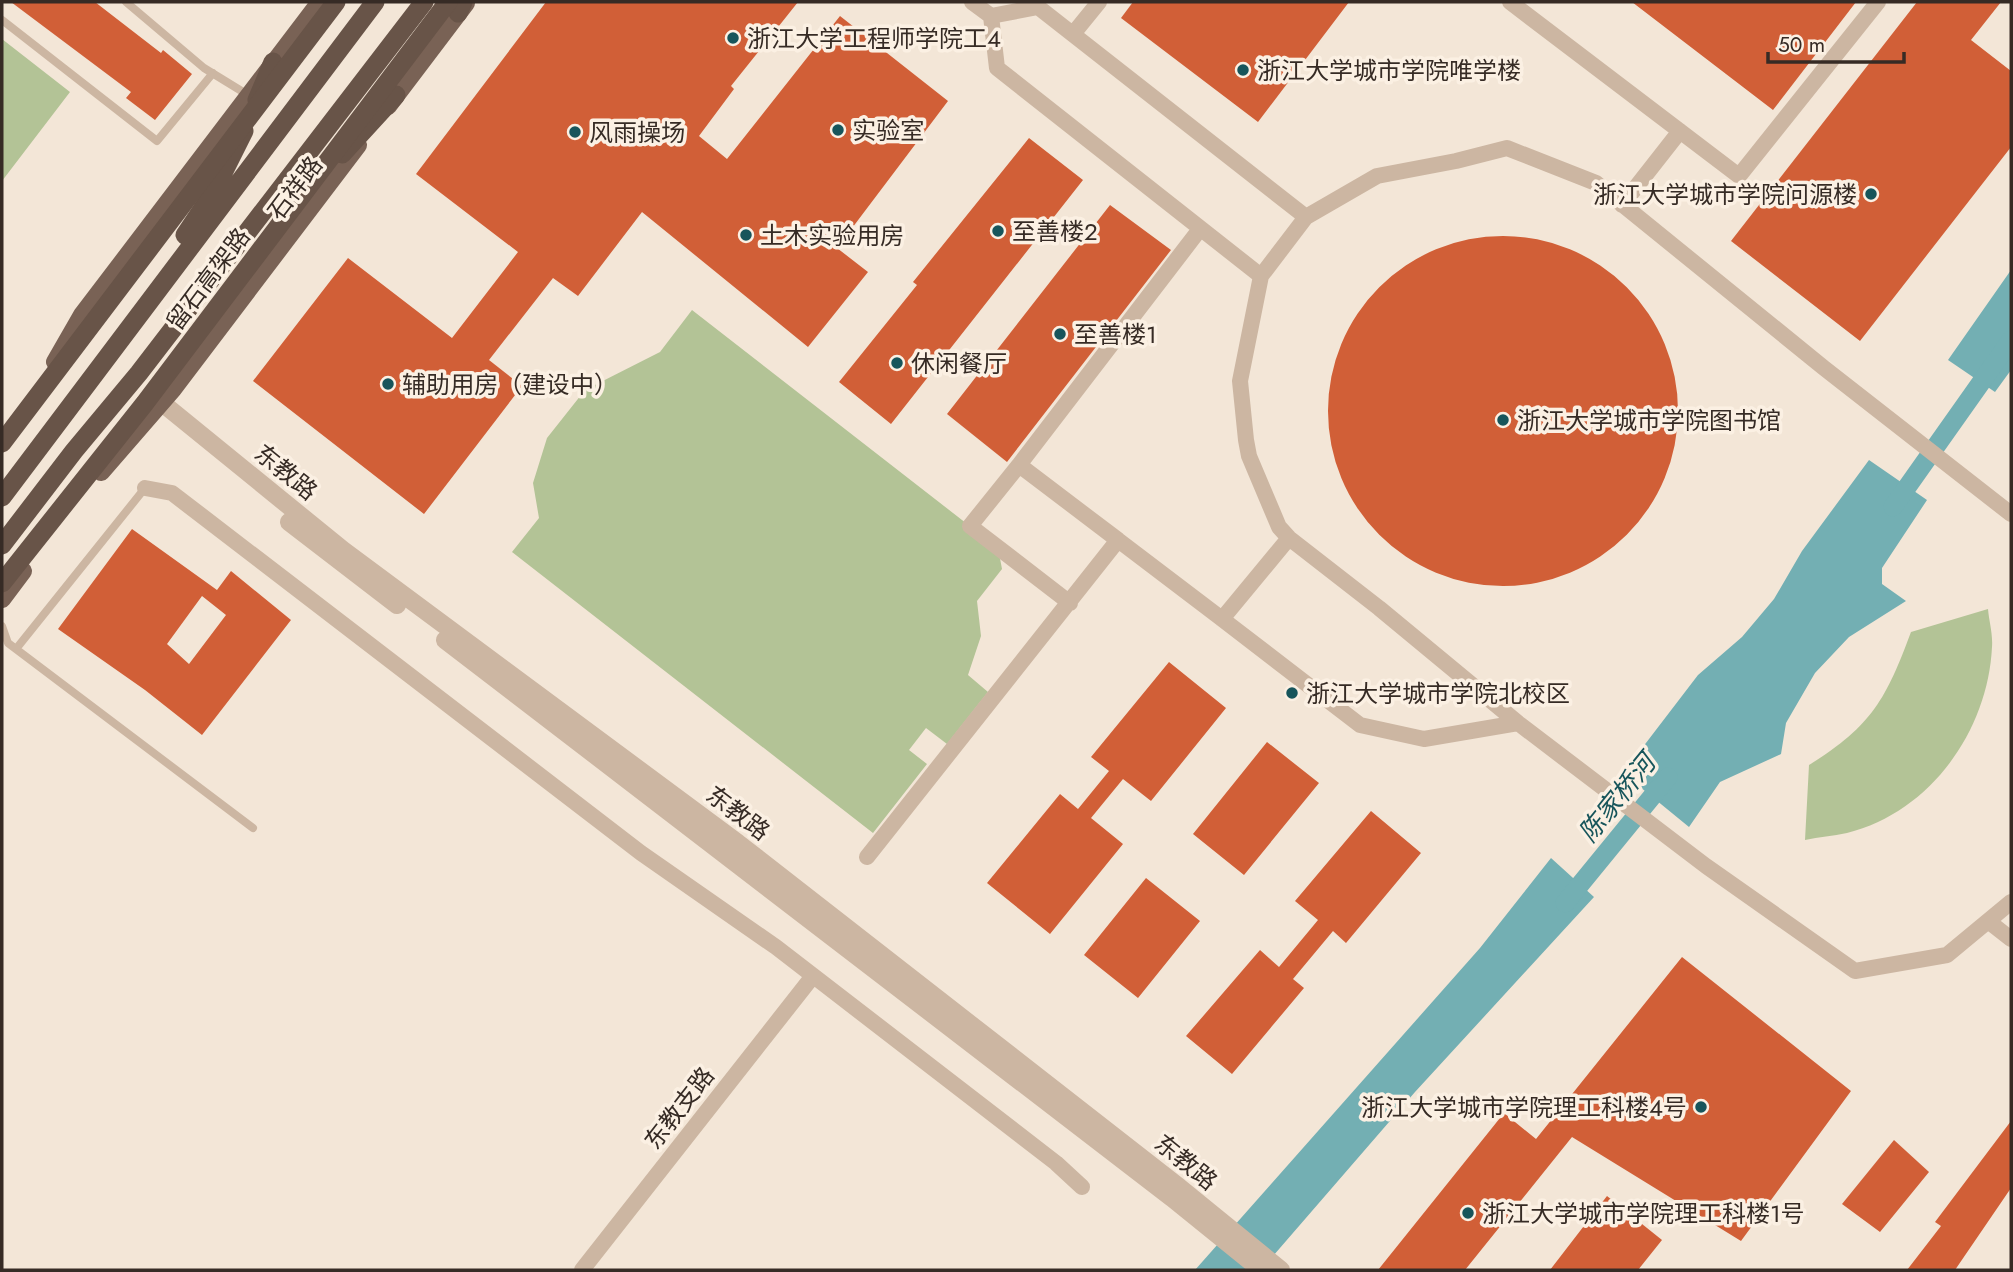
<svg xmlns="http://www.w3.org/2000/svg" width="2013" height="1272" font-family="Jost,'Noto Sans SC',sans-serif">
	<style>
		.green { fill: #b3c396 }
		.water { fill: #73afb3 }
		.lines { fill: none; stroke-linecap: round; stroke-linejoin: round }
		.canal { stroke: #73afb3; stroke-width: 19 }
		.building { fill: #d15f37; fill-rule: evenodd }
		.service { stroke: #ccb6a2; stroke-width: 8 }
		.minor { stroke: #ccb6a2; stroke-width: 16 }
		.tertiary { stroke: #ccb6a2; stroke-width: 18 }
		.primary { stroke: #796255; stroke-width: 18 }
		.trunk { stroke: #685448; stroke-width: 19 }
		.trunk-bridge { stroke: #685448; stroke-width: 19 }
		.poi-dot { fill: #17555b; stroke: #fbf0e3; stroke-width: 2.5 }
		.labels { text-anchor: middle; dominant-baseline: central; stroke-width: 7; stroke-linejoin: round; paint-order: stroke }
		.poi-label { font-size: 24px; fill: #362b25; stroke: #fbf0e3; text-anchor: start }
		.street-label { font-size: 24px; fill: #362b25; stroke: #fbf0e3 }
		.water-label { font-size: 26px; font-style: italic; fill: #17555b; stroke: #fbf0e3 }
	</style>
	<rect width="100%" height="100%" fill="#f3e6d7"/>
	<path class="green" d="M2 39 70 92 2 181Z
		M692 310 998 548 1002 569 977 601 981 636 968 675 988 692 947 744 926 728 909 750 927 764 873 833 512 552 539 518 533 483 547 438 585 390 660 352Z
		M1988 609C1989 621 1993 634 1992 647 1988 730 1931 812 1847 833 1833 836 1819 837 1805 840L1809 765C1872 726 1886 699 1911 632Z"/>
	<path class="water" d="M2011 270V370L1995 392 1948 360Z
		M1869 460 1927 500 1882 568V584L1906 601 1849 637 1815 673 1786 723 1781 754 1720 782 1689 827 1623 773 1698 675 1742 637 1774 599 1802 551Z
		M1551 858 1594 897 1415 1092 1261 1270H1195L1480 948Z"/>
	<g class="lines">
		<path class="canal" d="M1893 507 2011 340
			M1565 903 1668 777"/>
	</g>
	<path class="building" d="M11 2H95L161 53 163 50 192 74 155 120 126 98 131 92Z
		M546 2H798L731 86 734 89 699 136 727 159 840 16 948 101 837 248 868 272 808 347 642 212 578 296 553 278 489 360 522 386 424 514 253 381 348 258 452 338 518 252 416 174Z
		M1133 2H1349L1258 122 1121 18Z
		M1632 2H1856L1773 110Z
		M1917 2H2001L1971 40 2011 71V147L1860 341 1731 241Z
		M1029 138 1083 180 891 424 839 382 917 285 913 282Z
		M1110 205 1171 250 1007 462 947 414Z
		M1328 411a175 175 0 1 1 350 0a175 175 0 1 1-350 0Z
		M132 529 217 590 231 571 291 620 202 735 145 690 58 629ZM202 596 226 615 189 664 167 644Z
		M1169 662 1226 708 1151 801 1123 779 1091 818 1123 844 1050 934 987 883 1060 794 1078 809 1109 771 1091 757Z
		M1267 742 1319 783 1244 875 1193 834Z
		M1371 811 1421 853 1346 943 1333 931 1293 979 1304 988 1232 1074 1186 1036 1260 950 1279 967 1318 920 1295 901Z
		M1146 878 1200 921 1138 998 1084 955Z
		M1682 957 1851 1091 1741 1241 1572 1137 1465 1270H1378L1504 1113 1536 1139Z
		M2011 1121V1188L1955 1270H1907L1941 1226 1935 1222Z
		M1894 1140 1929 1172 1880 1232 1842 1204Z
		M1607 1196 1662 1240 1638 1270H1550Z"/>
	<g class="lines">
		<path class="service" d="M126 2 204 68 248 95
			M2 20 157 141 213 73
			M2 626 8 643 253 828
			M16 649 145 488"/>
		<path class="minor" d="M972 2 991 16 997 68 1261 276
			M1510 2 1739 176 1878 2
			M991 16 1038 7 1306 217
			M1073 34 1099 2
			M1622 205 1680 131
			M1019 465 1200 229
			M145 488 172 493 641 853 776 947 1056 1163 1082 1187
			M2011 514 1824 368 1596 183 1507 148 1456 161 1377 176 1306 217 1261 276 1240 381 1246 440 1249 456 1279 527 1289 538 1379 608 1518 723 1706 866 1855 971 1947 955 2011 902
			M1289 538 1222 619 1360 725 1424 739 1518 723
			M1070 603 970 526 1019 465 1118 540
			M867 857 1118 540 1222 619
			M1988 921 2011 939
			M582 1270 813 976"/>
		<path class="tertiary" d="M161 402 343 550 738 843 1178 1186 1281 1270
			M289 522 397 605
			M445 640 1172 1198 1261 1270"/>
		<path class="primary" d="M388 106 466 3
			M55 362 82 315 320 2
			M101 472 173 389 358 145
			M2 599 23 571"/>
		<path class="trunk" d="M458 13 463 2
			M257 100 273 62
			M342 154 396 95
			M185 235 213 193 244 131
			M2 497 375 2
			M2 545 74 451 139 373 424 2"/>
		<path class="trunk-bridge" d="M2 443 336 2
			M2 583 145 403 448 2"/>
	</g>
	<g class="poi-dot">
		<circle cx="733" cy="38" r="7"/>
		<circle cx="1243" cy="70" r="7"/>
		<circle cx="838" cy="130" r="7"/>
		<circle cx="575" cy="132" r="7"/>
		<circle cx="1871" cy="194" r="7"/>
		<circle cx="998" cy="231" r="7"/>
		<circle cx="746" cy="235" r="7"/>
		<circle cx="1060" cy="334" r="7"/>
		<circle cx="897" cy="363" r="7"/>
		<circle cx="388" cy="384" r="7"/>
		<circle cx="1503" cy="420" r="7"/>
		<circle cx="1292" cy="693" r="7"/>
		<circle cx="1701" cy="1107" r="7"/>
		<circle cx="1468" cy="1213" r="7"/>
	</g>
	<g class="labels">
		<g class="poi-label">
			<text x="747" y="38">浙江大学工程师学院工4</text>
			<text x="1257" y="70">浙江大学城市学院唯学楼</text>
			<text x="852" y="130">实验室</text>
			<text x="589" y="132">风雨操场</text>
			<text x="1857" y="194" text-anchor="end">浙江大学城市学院问源楼</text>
			<text x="1012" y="231">至善楼2</text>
			<text x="760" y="235">土木实验用房</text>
			<text x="1074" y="334">至善楼1</text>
			<text x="911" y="363">休闲餐厅</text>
			<text x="402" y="384">辅助用房（建设中）</text>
			<text x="1517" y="420">浙江大学城市学院图书馆</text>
			<text x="1306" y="693">浙江大学城市学院北校区</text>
			<text x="1687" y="1107" text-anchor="end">浙江大学城市学院理工科楼4号</text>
			<text x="1482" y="1213">浙江大学城市学院理工科楼1号</text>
		</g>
		<g class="street-label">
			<text transform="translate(295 188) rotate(-53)">石祥路</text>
			<text transform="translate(208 279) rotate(-53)">留石高架路</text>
			<text transform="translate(286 472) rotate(39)">东教路</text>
			<text transform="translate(738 813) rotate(37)">东教路</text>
			<text transform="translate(679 1108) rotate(-52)">东教支路</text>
			<text transform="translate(1186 1162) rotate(39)">东教路</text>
		</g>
		<g class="water-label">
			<text transform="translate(1617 798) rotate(-51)">陈家桥河</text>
		</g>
	</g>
	<rect width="2013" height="1272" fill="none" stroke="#362b25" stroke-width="7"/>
	<path d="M1768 52v10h136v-10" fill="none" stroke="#362b25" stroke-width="3.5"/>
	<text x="1778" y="52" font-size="21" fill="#362b25" stroke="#fbf0e3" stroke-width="5" paint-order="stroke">50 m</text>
</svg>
